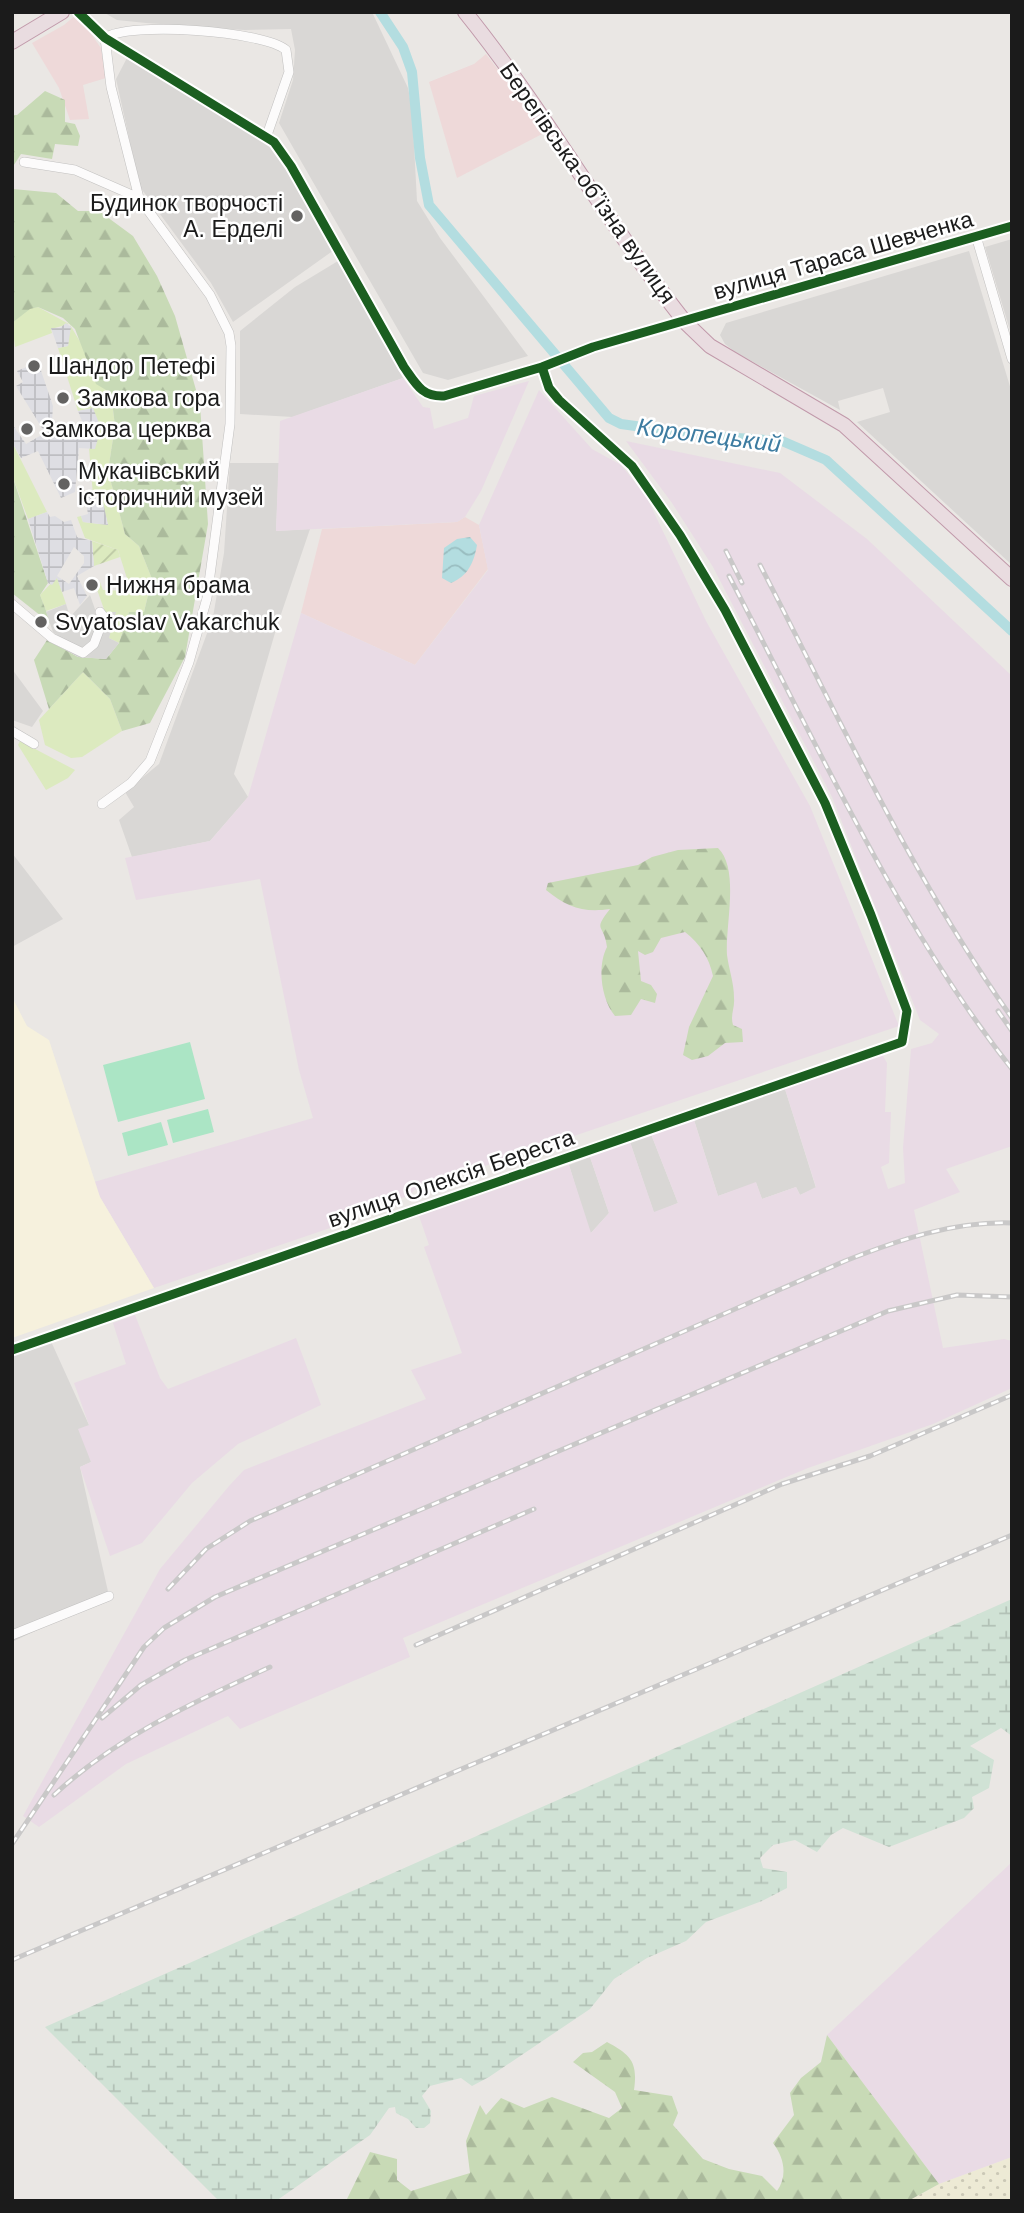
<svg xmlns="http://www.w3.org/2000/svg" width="1024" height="2213" font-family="Arial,sans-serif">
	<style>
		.residential { fill: #d9d7d5 }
		.commercial { fill: #eed9d9 }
		.industrial { fill: #e9dbe5 }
		.education { fill: #f6f1dd }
		.farmland { fill: url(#farmland-dots) }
		.grass { fill: #dceabf }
		.forest { fill: url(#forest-firs) }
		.wetland { fill: url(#wetland-marsh) }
		.garden { fill: url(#garden-furrows) }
		.pitch { fill: #abe5c5 }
		.parking { fill: #d8d7d5 }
		.plaza { fill: url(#plaza-grid); fill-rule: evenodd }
		.water { fill: url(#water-waves) }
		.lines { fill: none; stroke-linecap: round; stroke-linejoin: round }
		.canal { stroke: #b3dde0; stroke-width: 10 }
		.minor-casing { stroke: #c2c1c0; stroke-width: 10 }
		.highway-casing { stroke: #c199aa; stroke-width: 16 }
		.minor { stroke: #fcfbfb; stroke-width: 9 }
		.highway { stroke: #e9dce0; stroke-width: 14 }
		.rail-casing { stroke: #c9c8c8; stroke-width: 5 }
		.rail { stroke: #fff; stroke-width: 2.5; stroke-dasharray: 8; stroke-linecap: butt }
		.cycleway-casing { stroke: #fff; stroke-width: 13 }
		.cycleway { stroke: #1b5e20; stroke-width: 9 }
		.poi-dot { fill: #636261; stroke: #fff; stroke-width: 2.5 }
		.labels { text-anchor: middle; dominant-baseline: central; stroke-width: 5; stroke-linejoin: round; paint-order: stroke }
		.street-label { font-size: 23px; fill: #1b1b1b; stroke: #fff }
		.poi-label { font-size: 23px; fill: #1b1b1b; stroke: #fff; text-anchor: start }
		.water-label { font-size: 24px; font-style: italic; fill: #3d7ca1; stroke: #fff }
	</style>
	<defs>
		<pattern id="farmland-dots" width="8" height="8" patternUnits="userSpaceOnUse" patternTransform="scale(1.75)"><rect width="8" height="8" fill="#edead5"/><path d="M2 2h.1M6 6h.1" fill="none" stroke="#cbc8b6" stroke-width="1.8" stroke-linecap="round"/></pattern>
		<pattern id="forest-firs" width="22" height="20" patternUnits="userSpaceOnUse" patternTransform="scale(1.75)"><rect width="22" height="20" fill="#c8dab6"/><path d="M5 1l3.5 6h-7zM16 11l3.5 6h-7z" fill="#abba9c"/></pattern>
		<pattern id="wetland-marsh" width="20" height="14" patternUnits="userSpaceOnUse" patternTransform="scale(1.75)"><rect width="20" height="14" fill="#d0e2d5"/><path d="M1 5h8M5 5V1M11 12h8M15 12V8" fill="none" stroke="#b2c1b6"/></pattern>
		<pattern id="garden-furrows" width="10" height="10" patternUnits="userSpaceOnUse" patternTransform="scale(1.75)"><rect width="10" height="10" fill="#dceabf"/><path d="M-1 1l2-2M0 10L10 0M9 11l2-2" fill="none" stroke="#bcc8a4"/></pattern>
		<pattern id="plaza-grid" width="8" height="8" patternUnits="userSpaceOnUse" patternTransform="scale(1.75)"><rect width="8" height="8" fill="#dedee3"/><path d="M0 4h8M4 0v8" fill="none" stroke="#bebec2"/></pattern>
		<pattern id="water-waves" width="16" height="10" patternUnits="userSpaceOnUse" patternTransform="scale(1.75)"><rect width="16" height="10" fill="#b3dde0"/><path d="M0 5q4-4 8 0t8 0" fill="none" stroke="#99bdc0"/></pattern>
	</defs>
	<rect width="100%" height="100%" fill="#eae7e4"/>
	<path class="residential" d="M103 12H372L408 88 412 109 417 201 440 238 528 356 448 380 423 373 279 123 293 80 295 50 291 29 244 30 146 23 117 20Z
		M128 56 270 144 283 159 334 250 233 322 211 283 140 187 116 79Z
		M1012 239V337L985 247Z
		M969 251 1012 393V565L857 422 890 412 883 388 838 401 840 410 735 352 725 344 720 335 726 323Z
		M338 261 403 378 293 417 240 414V331L295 287Z
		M230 463H279L276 531 310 529 277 626 234 774 248 797 210 841 132 857 119 820 134 807 125 792 159 764 213 617 224 553Z
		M12 669 43 711 32 727 12 720Z
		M12 853 63 919 12 947Z
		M785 1089 816 1188 800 1195 796 1187 762 1199 756 1183 718 1196 694 1120Z
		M651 1134 678 1203 654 1213 630 1142Z
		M590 1157 609 1213 590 1234 569 1165Z
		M49 1337 89 1425 91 1462 80 1467 109 1596 12 1642V1350Z"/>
	<path class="commercial" d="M77 14 101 48 106 78 83 85 89 119 70 120 59 88 32 43 64 25Z
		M486 54 546 132 457 178 429 82 474 64Z
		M465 517 479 525 488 569 415 665 301 613 322 529 457 522Z"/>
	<path class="industrial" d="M403 378 423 407 430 408 434 429 468 418 474 396 529 381 481 491 465 517 457 522 276 531 280 421Z
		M539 390 592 449 621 465 646 496 706 621 810 806 899 1026 414 1190 411 1195 383 1204 378 1202 339 1216 336 1226 154 1288 100 1197 94 1182 313 1118 299 1070 260 879 136 900 125 858 210 841 248 797 301 613 415 665 488 570 479 525Z
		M626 441 780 473 867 539 1012 676V1146L946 1169 960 1192 914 1210 943 1348 1004 1339 1012 1341V1388L933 1424 808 1468 403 1638 410 1657 240 1729 228 1716 126 1764 39 1827 23 1816 160 1569 229 1486 244 1470 426 1399 411 1370 462 1353 424 1247 429 1245 419 1216 569 1165 591 1233 609 1213 590 1157 630 1142 654 1212 678 1203 651 1134 694 1120 718 1196 756 1182 762 1199 796 1187 800 1195 816 1187 785 1089 882 1054 887 1063 885 1112H891L889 1163 881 1167 888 1189 905 1183 903 1148 911 1049 932 1043 939 1034 920 1020 832 797 713 567 672 503Z
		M135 1315 160 1378 168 1389 296 1338 321 1405 238 1444 192 1483 142 1543 110 1556 80 1467 91 1462 78 1429 89 1425 74 1383 126 1364 113 1323Z
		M1012 1862V2157L939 2184 827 2035Z"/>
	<path class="education" d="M12 997 27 1026 49 1040 100 1197 154 1288 12 1338Z"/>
	<path class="farmland" d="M1012 2157V2201H908L939 2184Z"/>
	<path class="grass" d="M38 307 69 324 51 329 52 333 15 347 12 323 30 308Z
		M70 325 111 393 115 426 108 471 125 534 139 546 152 579 144 612H129L119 643 109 638 115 612H105L95 584 100 582 103 590 131 591 118 550 85 538 77 517 81 516 83 522 108 525 100 493 93 495 89 448 95 449 93 408 78 411 58 348 68 346Z
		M12 442 47 512 28 519 12 475Z
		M57 577 66 604 46 611 40 595Z
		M83 672 110 699 122 731 82 757 71 758 45 745 39 720Z
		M20 741 75 770 68 778 46 790 18 745Z"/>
	<path class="forest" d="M45 91 65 100V122L75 124 80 136 78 146 55 144 52 159 21 154 12 168V115H17Z
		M12 183 13 189 56 193 78 211H99L133 236 157 276 175 316 200 404 208 524 185 657 150 723 122 731 110 699 83 672 49 709 34 660 47 640 78 657 106 659 119 643 129 612H144L152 579 139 546 125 534 108 471 115 426 111 393 96 384 75 329 63 318 38 307 30 309 12 323Z
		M12 475 48 583 40 595 51 624 12 593Z
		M718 848C740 869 725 926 727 955 729 970 734 983 734 998 735 1008 730 1015 733 1025L742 1029 743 1042 725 1043 708 1056 692 1060 683 1055 689 1027 713 976C709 957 700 944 685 932L661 938 653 952 645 955 638 951 641 981 651 985 657 994 655 1003 641 999 631 1015 615 1016C601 999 597 966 607 947 604 923 592 932 610 909 583 913 567 907 546 890L548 883 638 865 652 857 678 850Z
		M827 2035 939 2184 908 2201H346L370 2152 397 2159V2180L411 2191 470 2173 466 2141 480 2105 486 2115 501 2098 524 2108 552 2097 609 2118 622 2108 615 2092 573 2062 583 2053 592 2052 607 2042C631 2055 638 2062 634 2090L672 2096 678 2113 673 2125 703 2159 729 2169 762 2176 777 2191C788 2176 784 2157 773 2143L794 2115 790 2093 801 2078 821 2062Z"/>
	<path class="wetland" d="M1012 1599V1736L1001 1728 970 1746 994 1760 989 1788 972 1797 974 1808 964 1818 889 1847 843 1828 831 1835 817 1852 795 1840 773 1845 760 1858 763 1868 787 1872V1888L762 1901 706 1922 686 1941 647 1958 614 1979 590 2009 489 2077 472 2086 461 2078 430 2086 422 2096 431 2111 430 2123 424 2128H416L408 2119 396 2113 395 2107 389 2108 370 2135 276 2201H219L45 2027Z"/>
	<path class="garden" d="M92 541 118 550 120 557 94 566Z"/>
	<path class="pitch" d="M190 1042 205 1099 118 1122 103 1065Z
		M208 1109 214 1132 173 1143 167 1120Z
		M161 1122 168 1145 128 1156 122 1133Z"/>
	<path class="parking" d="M90 595 96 612H116L109 638 119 643 106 659 78 657 61 647 64 640 53 632 46 612 66 604 70 617Z"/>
	<path class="plaza" d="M66 323 71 327 68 346 58 348 51 328H60Z
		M38 362 53 406 52 421 77 426 82 421 78 411 93 408 101 428 95 449 79 448 75 492 61 498 38 451 21 458 12 442V424L26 444 45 433 16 386 23 382 17 371Z
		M101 493 108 525 83 522 81 516 88 514 85 498Z
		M47 512 50 517 55 516 64 522 71 520 77 537 92 541 94 566 77 576 87 596 80 605 74 588 62 592 57 578 52 585 48 583 28 519ZM74 547 84 556V563L69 584 57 576Z"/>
	<path class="water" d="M470 537 477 545C474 562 468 576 451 583L442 578 444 548 457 539Z"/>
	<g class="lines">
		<path class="canal" d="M380 12 403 47 412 72 420 158 429 205 609 418 621 424 708 436 782 441 826 460 1012 631"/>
		<defs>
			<path id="minor" d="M78 12 105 38 274 142 291 166 404 367C416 384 422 397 444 396L542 367 593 347 1012 226
				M105 38C129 21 264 31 286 50L289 72 267 135
				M105 38 111 87 139 198
				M24 162 75 170 139 198 210 295 229 333 231 346 230 424 207 598 189 662 150 761 131 783 102 804
				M976 236 1012 359
				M12 604 52 638 83 653 94 644 104 617 100 612
				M12 731 34 744
				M12 1350 902 1042 907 1011 871 915 825 803 725 610 680 535 632 466 559 400 549 388 542 367
				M12 1635 109 1596"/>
			<path id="highway" d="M465 12C545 111 606 222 685 322L710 346 844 425 1012 579
				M12 42 62 12"/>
		</defs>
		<use href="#minor" class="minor-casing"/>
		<use href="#highway" class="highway-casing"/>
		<use href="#minor" class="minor"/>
		<use href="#highway" class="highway"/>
		<defs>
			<path id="rail" d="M726 551 742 583
				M760 565C839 718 912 877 1012 1018
				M729 576C814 738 898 925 1012 1069
				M998 1011 1012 1031
				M168 1589 206 1549 250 1521 845 1261C898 1240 954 1221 1012 1223
				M416 1645 782 1484 870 1456 1012 1395
				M102 1718 141 1685 185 1660 534 1509
				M54 1795C116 1737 194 1702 270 1667
				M12 1844 144 1647 164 1628 215 1597 888 1311 957 1295 1012 1297
				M12 1960 1012 1535"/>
		</defs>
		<use href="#rail" class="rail-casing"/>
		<use href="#rail" class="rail"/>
		<defs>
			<path id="cycleway" d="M78 12 105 38 274 142 291 166 404 367C416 384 422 397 444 396L542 367 593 347 1012 226
				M12 1350 902 1042 907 1011 871 915 825 803 725 610 680 535 632 466 559 400 549 388 542 367"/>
		</defs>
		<use href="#cycleway" class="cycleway-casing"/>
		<use href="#cycleway" class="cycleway"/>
	</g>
	<g class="poi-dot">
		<circle cx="297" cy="216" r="7"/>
		<circle cx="34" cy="366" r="7"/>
		<circle cx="63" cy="398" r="7"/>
		<circle cx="27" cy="429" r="7"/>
		<circle cx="64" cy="484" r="7"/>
		<circle cx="92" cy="585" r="7"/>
		<circle cx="41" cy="622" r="7"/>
	</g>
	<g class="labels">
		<g class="street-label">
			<text transform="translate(588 183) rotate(55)">Берегівська-обʼїзна вулиця</text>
			<text transform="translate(843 255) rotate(-16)">вулиця Тараса Шевченка</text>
			<text transform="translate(451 1178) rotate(-19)">вулиця Олексія Береста</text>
		</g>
		<g class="poi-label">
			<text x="283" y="203" text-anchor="end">Будинок творчості<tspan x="283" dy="26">А. Ерделі</tspan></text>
			<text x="48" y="366">Шандор Петефі</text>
			<text x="77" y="398">Замкова гора</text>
			<text x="41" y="429">Замкова церква</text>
			<text x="78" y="471">Мукачівський<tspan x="78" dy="26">історичний музей</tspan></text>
			<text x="106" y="585">Нижня брама</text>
			<text x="55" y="622">Svyatoslav Vakarchuk</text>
		</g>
		<g class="water-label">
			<text transform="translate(709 435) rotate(7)">Коропецький</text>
		</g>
	</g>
	<rect width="1024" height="2213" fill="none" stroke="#1b1b1b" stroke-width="28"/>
</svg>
